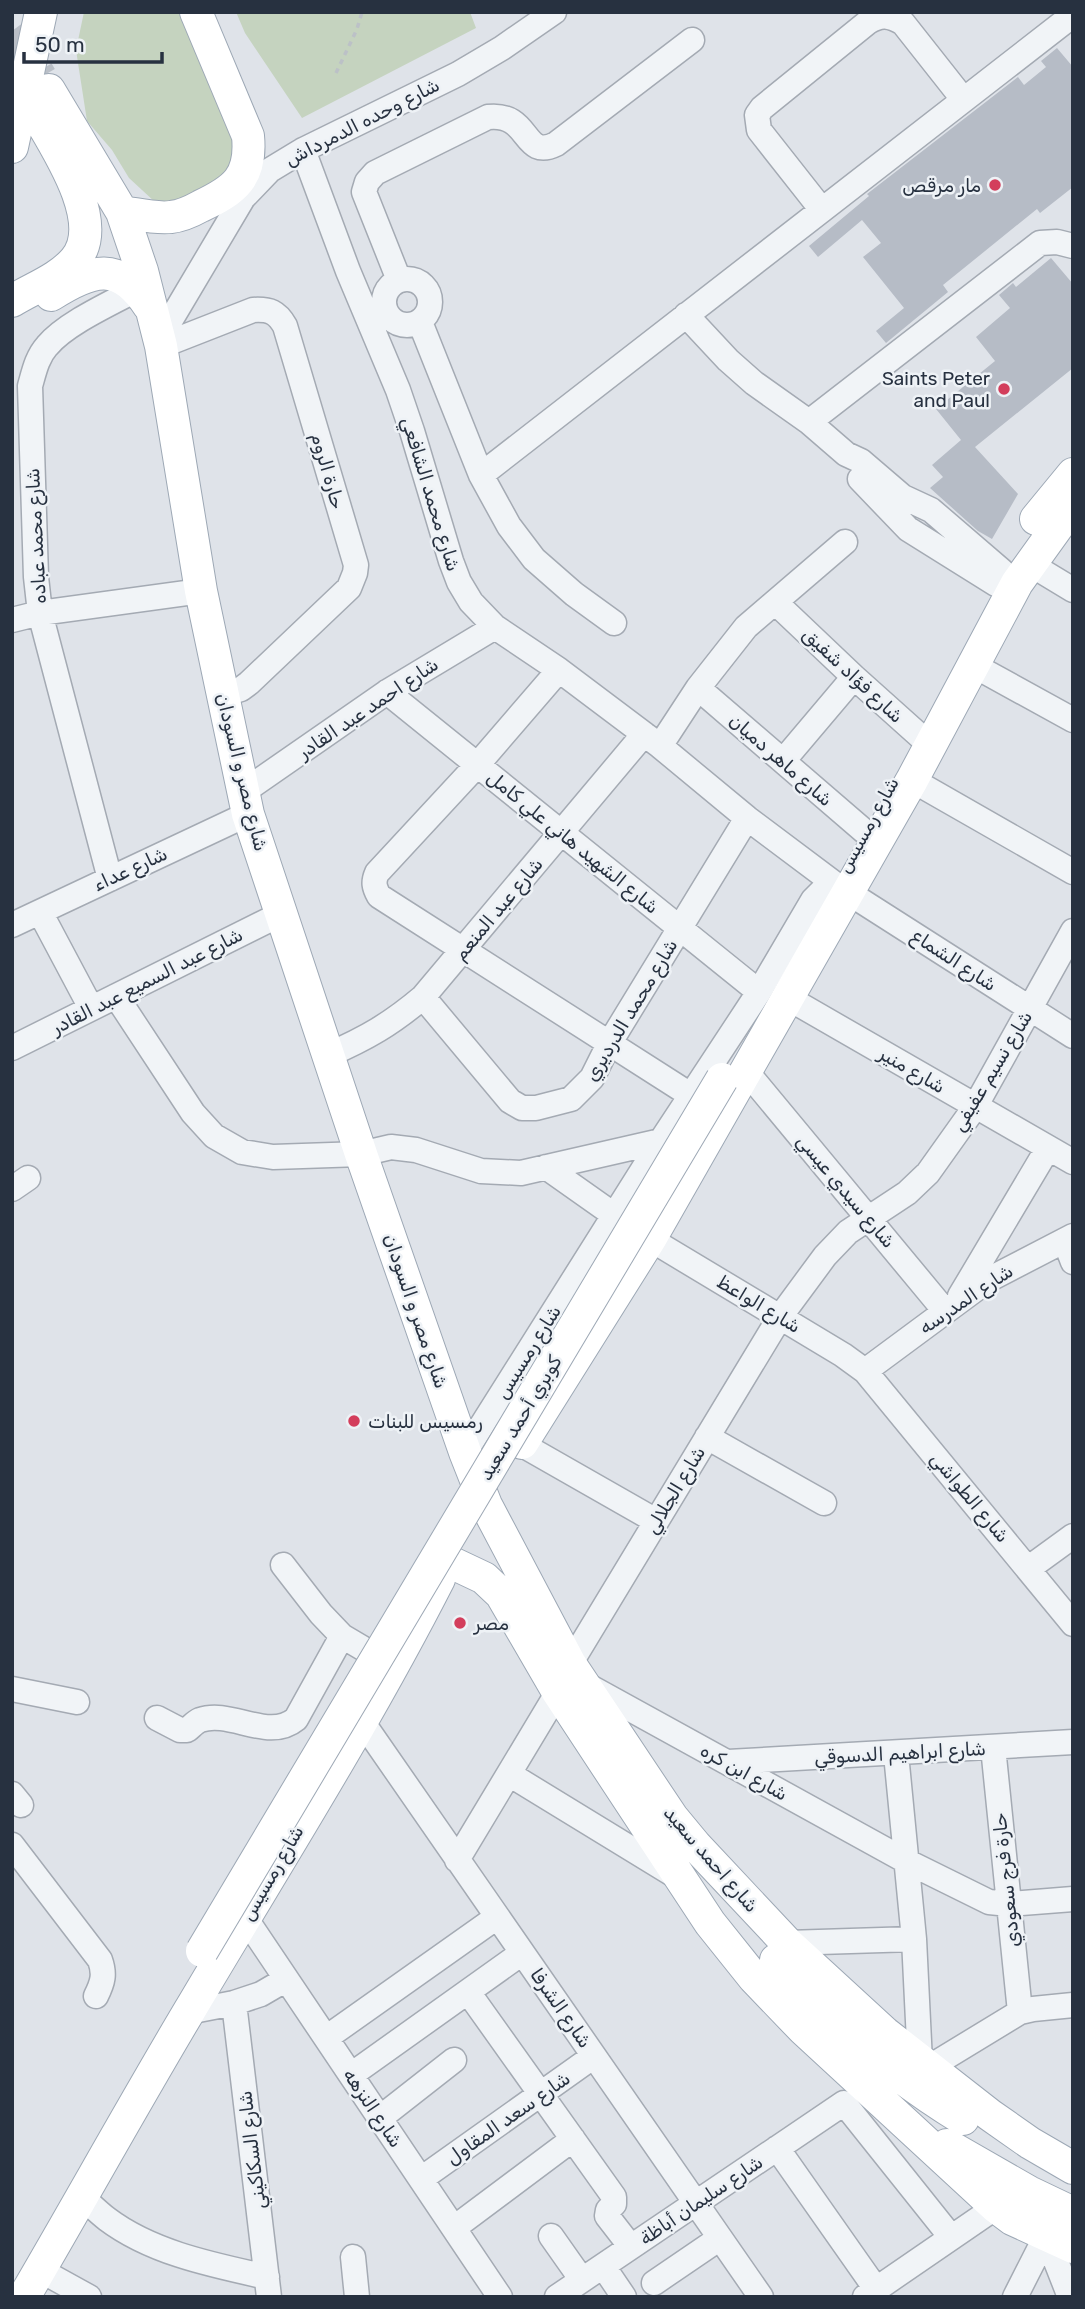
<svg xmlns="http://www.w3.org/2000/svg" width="1085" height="2309" font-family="Rubik,Vazirmatn,sans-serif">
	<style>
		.green { fill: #c5d3bf }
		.building { fill: #b6bcc6 }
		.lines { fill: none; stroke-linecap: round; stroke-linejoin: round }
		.major-tunnel { stroke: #babfc7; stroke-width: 32; stroke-dasharray: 32 16; stroke-linecap: butt }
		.minor-casing { stroke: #a4aab3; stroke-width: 27 }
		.major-casing { stroke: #9da8b5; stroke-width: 34 }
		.path { stroke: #bcc1c7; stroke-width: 3.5; stroke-dasharray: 5 5; stroke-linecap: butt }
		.minor { stroke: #f1f4f7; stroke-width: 24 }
		.major { stroke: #fff; stroke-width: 32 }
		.major-bridge-casing { stroke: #9da8b5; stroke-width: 34; stroke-linecap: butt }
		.major-bridge { stroke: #fff; stroke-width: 32 }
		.poi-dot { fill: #d33e5c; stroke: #eef2f6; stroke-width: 2.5 }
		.labels { text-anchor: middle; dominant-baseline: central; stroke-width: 5; stroke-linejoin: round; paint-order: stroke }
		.street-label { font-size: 19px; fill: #273140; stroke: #eef2f6 }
		.poi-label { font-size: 19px; fill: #273140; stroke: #eef2f6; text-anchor: end }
	</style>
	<rect width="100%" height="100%" fill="#dfe3e9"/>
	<path class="green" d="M84 12H181L188 21 211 91 232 127 233 161 223 184 181 205 155 202 129 178 112 150 87 121 76 50Z
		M236 12H470L476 28 302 118 245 33Z"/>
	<path class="building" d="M1057 48 1073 67V187L1040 213 1037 209 943 285 948 292 886 343 876 331 904 308 863 257 881 243 862 220 818 257 809 246 869 196 867 194 1018 77 1024 85 1046 67 1041 61Z
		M1051 258 1073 284V368L975 447 1018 494 992 539 978 531 930 488 943 477 932 465 961 440 936 409 995 361 976 337 1010 308 999 295 1013 283 1016 287Z"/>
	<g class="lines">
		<path class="major-tunnel" d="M12 31 23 46 41 77"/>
		<defs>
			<path id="minor" d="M303 150 348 271 398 390 412 431 451 561 459 582 471 602 495 627 559 670 660 746 747 818 835 884 1073 1036
				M822 210 759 130 757 115 762 108 868 22C881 14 889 15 903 23L963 99
				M384 302a23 23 0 1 1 46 0a23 23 0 1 1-46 0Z
				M399 280 364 192 367 182 375 173 488 117C531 112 522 161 556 144L692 40
				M686 315 728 360 754 383 809 422 846 454 861 461 903 497 931 510 1002 571
				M420 322 481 475 509 526 534 559 574 594 614 623
				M160 338 243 198 270 170 303 150 458 74 502 48 554 12
				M161 346 253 310C270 309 277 312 285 326L356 565 355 573 349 588 249 683 241 689 222 695
				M809 422 1040 243 1057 242 1073 246
				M481 475 1073 15
				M860 479 908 529 996 584
				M1030 564 1073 590
				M776 603 854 677 931 746
				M12 620 40 613 201 591
				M973 665 1073 720
				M559 670 478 764 377 873C373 882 374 887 379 896L692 1096
				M698 688 864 831
				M387 692 759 992
				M660 746 698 688 746 627 845 542
				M783 761 854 677
				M912 780 1073 872
				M243 792 387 692 495 627
				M110 879 40 613 36 577 30 386C34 372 37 357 47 346 67 322 116 301 145 285
				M40 912 91 1008
				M12 925 248 814
				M116 996 193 1113 214 1136 242 1152 273 1157 361 1154 391 1147 416 1150 481 1171 521 1173 661 1141
				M423 997 510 1101 522 1108H536L571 1099 592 1078 609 1044 747 818
				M788 998 1073 1162
				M12 1048 281 914
				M328 1055C367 1038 391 1024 423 997L644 734
				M746 1071 945 1311
				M546 1167 614 1215
				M12 1189 28 1178
				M650 1239 843 1355 865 1371 1073 1624
				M1065 1241 1073 1262
				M960 1296 1048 1148
				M865 1371 988 1280 1073 1236
				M707 1437 824 1503
				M521 1444 656 1521
				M465 1452 661 1141 759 992 813 900 822 891 835 884
				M283 1565 321 1614 342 1636 391 1665
				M1029 1568 1073 1536
				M570 1664 780 1317 825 1256 848 1232 907 1193 928 1173 975 1107 1073 931
				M583 1683 906 1861 989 1902 1009 1904 1073 1899
				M12 1689 77 1702
				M157 1718 180 1730H187C191 1727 195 1722 200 1720 231 1709 268 1742 296 1719L342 1636
				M361 1720 761 2297
				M993 1747 1020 2012
				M896 1754 914 1939 920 2062
				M728 1762 1073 1742
				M509 1774 679 1878
				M12 1794 21 1805
				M12 1845 100 1960C105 1974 103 1982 96 1996
				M457 1860 558 1692
				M246 1919 500 2297
				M787 1943 914 1939
				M468 1992 614 2197V2204L608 2210 607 2216 631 2247
				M234 2003 269 2297
				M188 2012 234 2003 261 1994 285 1980
				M326 2038 497 1917
				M928 2068 1020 2012 1033 2009 1073 2005
				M351 2075 522 1953
				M380 2118 454 2060
				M777 2148 876 2289
				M421 2179 594 2056
				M82 2197C90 2204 98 2212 107 2219 152 2253 213 2265 267 2277
				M454 2228 573 2139
				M551 2236 582 2280
				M1046 2236 1070 2297
				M353 2257 357 2297
				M603 2266 624 2297
				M40 2270 89 2297
				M654 2283 720 2238
				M557 2297 844 2103 951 2237
				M865 2297 996 2207
				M1015 2297 1046 2236"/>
			<path id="major" d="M49 90 122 212 142 271 161 346 201 591 248 814 361 1154 465 1452 486 1505 570 1664 672 1817 696 1846 787 1943 885 2033 990 2115 1030 2143 1073 2168
				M12 147 41 12
				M122 212C137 214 155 219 171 217 182 216 192 211 201 206 235 190 252 177 248 136L196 12
				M51 295C92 269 119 260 149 306
				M12 301C33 288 59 279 75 260 108 222 53 143 33 108
				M1036 519 1073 474
				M522 1443 650 1239 912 780 1017 583 1073 505
				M448 1561 484 1578 501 1594 558 1692 681 1879 710 1923 754 1978 803 2029 996 2207 1012 2219 1073 2247
				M776 1960C829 2021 894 2077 963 2119
				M947 2145 1029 2192 1073 2213
				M24 2297C79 2203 132 2107 188 2013 273 1869 363 1728 439 1579"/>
		</defs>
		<use href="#minor" class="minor-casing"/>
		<use href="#major" class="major-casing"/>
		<path class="path" d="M336 73 357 29 362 12"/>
		<use href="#minor" class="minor"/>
		<use href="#major" class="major"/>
		<defs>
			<path id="major-bridge" d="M202 1951 722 1079"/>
		</defs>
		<use href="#major-bridge" class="major-bridge-casing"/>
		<use href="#major-bridge" class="major-bridge"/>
	</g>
	<g class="poi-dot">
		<circle cx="995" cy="185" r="7"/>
		<circle cx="1004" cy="389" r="7"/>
		<circle cx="354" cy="1421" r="7"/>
		<circle cx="460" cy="1623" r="7"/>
	</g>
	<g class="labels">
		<g class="street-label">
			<text transform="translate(362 122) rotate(-27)">شارع وحده الدمرداش</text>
			<text transform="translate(328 471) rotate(74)">حارة الروم</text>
			<text transform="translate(431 494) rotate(73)">شارع محمد الشافعي</text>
			<text transform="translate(36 536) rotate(-93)">شارع محمد عباده</text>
			<text transform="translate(853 675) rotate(43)">شارع فؤاد شفيق</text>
			<text transform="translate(368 708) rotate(-34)">شارع احمد عبد القادر</text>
			<text transform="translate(781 760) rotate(41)">شارع ماهر دميان</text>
			<text transform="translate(242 772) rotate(76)">شارع مصر و السودان</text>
			<text transform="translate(868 825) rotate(-61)">شارع رمسيس</text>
			<text transform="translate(573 842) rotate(39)">شارع الشهيد هاني علي كامل</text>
			<text transform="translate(130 869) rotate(-25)">شارع عداء</text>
			<text transform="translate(498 909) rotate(-50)">شارع عبد المنعم</text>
			<text transform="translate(954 960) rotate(33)">شارع الشماع</text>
			<text transform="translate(147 981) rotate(-27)">شارع عبد السميع عبد القادر</text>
			<text transform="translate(631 1010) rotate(-59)">شارع محمد الدرديري</text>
			<text transform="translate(912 1070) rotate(30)">شارع منير</text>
			<text transform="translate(992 1071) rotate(-59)">شارع نسيم عفيفي</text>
			<text transform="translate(846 1191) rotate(50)">شارع سيدي عيسي</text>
			<text transform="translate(966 1299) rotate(-34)">شارع المدرسه</text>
			<text transform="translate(759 1304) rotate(31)">شارع الواعظ</text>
			<text transform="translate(416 1311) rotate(71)">شارع مصر و السودان</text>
			<text transform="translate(528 1352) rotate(-58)">شارع رمسيس</text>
			<text transform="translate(520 1418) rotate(-59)">كوبري أحمد سعيد</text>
			<text transform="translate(675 1490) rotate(-59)">شارع الجلالي</text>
			<text transform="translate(970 1497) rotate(50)">شارع الطواشي</text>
			<text transform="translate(900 1753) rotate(-3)">شارع ابراهيم الدسوقي</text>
			<text transform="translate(744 1772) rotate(29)">شارع ابن كره</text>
			<text transform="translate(711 1859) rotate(49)">شارع احمد سعيد</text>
			<text transform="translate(272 1873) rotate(-60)">شارع رمسيس</text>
			<text transform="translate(1006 1880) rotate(-96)">حارة فرج سعودي</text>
			<text transform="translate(561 2008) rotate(55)">شارع الشرفا</text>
			<text transform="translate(373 2108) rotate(56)">شارع النزهه</text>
			<text transform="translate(508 2118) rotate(-35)">شارع سعد المقاول</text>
			<text transform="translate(252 2150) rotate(-97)">شارع السكاكيني</text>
			<text transform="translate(701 2200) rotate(-34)">شارع سليمان أباظة</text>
		</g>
		<g class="poi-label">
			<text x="981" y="185">مار مرقص</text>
			<text x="990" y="378">Saints Peter<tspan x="990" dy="22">and Paul</tspan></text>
			<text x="368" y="1421" text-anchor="start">رمسيس للبنات</text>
			<text x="474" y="1623" text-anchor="start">مصر</text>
		</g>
	</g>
	<rect width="1085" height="2309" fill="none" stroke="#273140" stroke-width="28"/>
	<path d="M24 52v10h138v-10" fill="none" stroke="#273140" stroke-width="3.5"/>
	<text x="35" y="52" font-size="21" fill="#273140" stroke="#eef2f6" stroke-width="5" paint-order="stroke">50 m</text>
</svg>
